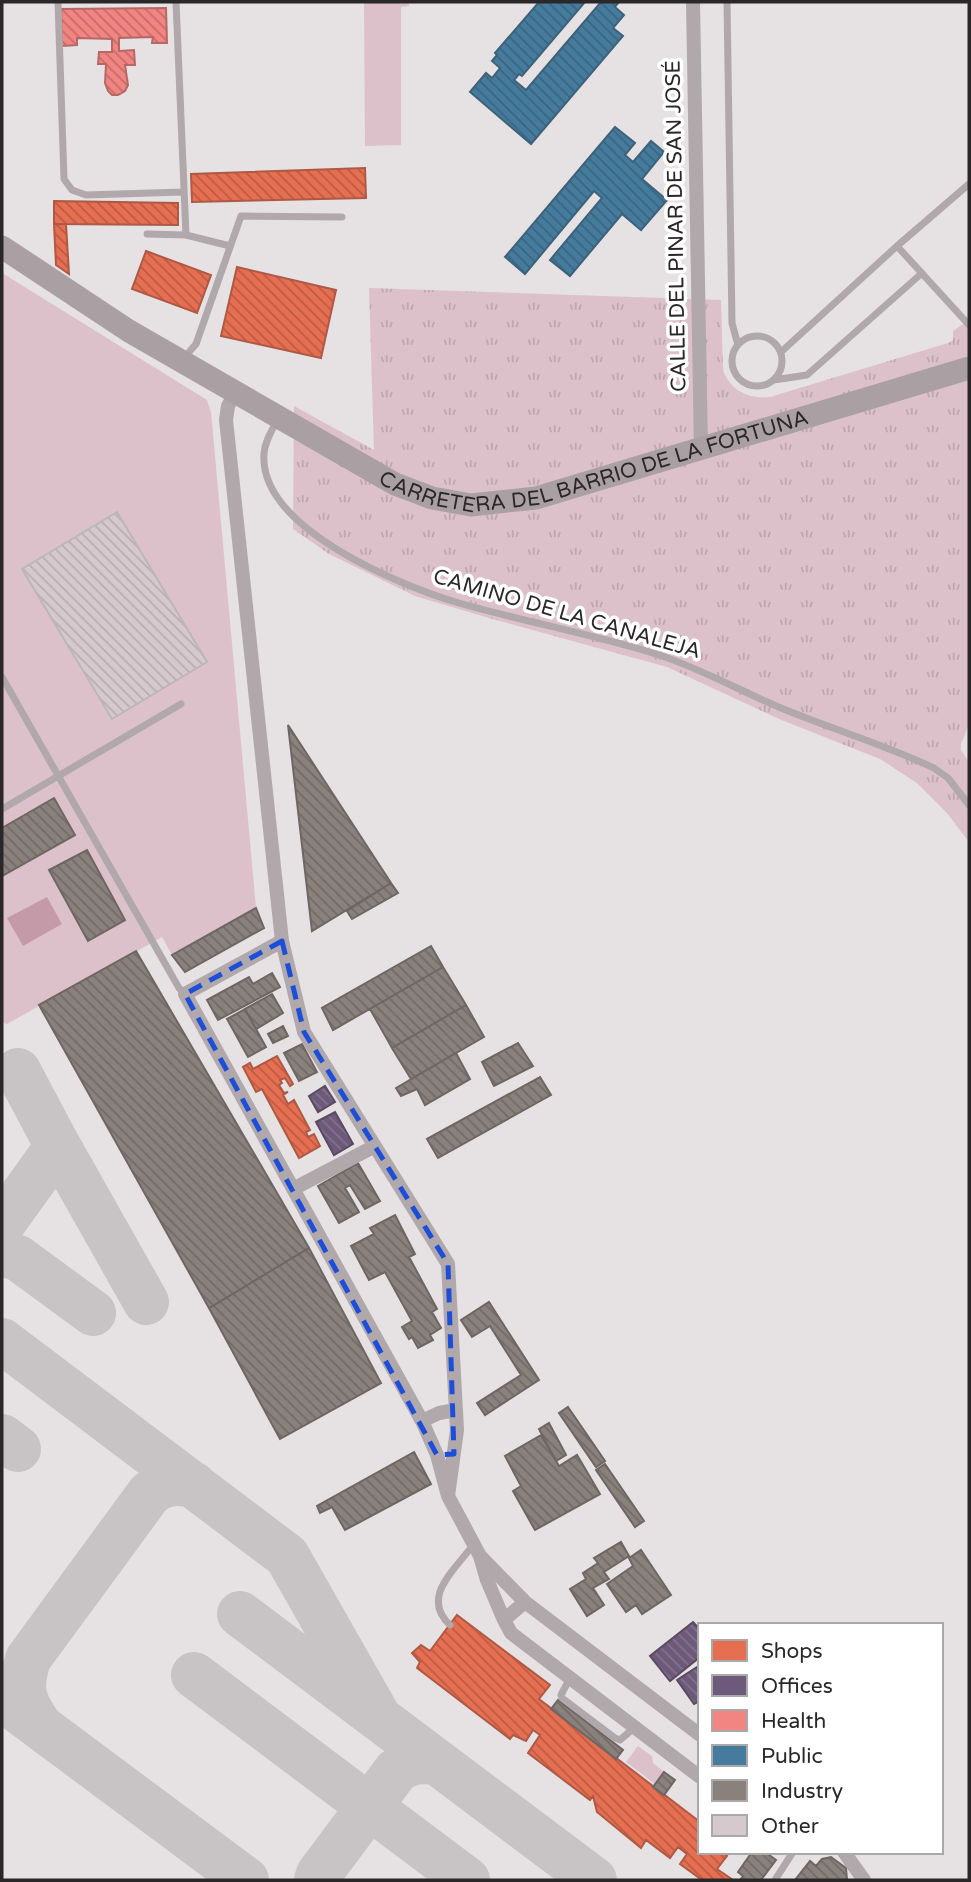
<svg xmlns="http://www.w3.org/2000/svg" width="971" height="1882" font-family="'Varela Round',sans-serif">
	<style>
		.grass { fill: url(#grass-tufts) }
		.garden { fill: #dcc1ca }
		.water { fill: #c49aa9 }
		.shops { fill: url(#shops-back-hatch); stroke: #ae5945; stroke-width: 2 }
		.offices { fill: url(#offices-back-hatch); stroke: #594a61; stroke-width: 2 }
		.health { fill: url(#health-back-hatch); stroke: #b66867; stroke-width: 2 }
		.public { fill: url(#public-back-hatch); stroke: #3d627a; stroke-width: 2 }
		.industry { fill: url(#industry-back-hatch); stroke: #6d6663; stroke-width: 2 }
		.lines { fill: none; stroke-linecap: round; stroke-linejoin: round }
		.taxiway { stroke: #c8c3c5; stroke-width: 46 }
		.building { fill: url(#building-back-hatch); stroke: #bbb7b8; stroke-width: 2 }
		.lane { stroke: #b0a8ab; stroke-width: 7 }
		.street { stroke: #b0a8ab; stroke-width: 14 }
		.primary { stroke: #aaa0a3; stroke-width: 23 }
		.marked { fill: none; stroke: #1d4ed8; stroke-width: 5; stroke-dasharray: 14 9; stroke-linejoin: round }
		.labels { text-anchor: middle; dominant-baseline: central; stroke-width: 7; stroke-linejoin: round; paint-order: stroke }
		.street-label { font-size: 21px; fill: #2a2728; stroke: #fff }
	</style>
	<defs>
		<pattern id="grass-tufts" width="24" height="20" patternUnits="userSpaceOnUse" patternTransform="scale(1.75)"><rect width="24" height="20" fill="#dcc1ca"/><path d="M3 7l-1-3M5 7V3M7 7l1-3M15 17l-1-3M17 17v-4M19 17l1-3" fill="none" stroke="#bda6ae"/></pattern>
		<pattern id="shops-back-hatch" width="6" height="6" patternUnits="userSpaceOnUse" patternTransform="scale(1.75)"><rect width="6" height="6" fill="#e76f51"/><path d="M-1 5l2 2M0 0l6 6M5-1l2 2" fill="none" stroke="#bb5b43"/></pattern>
		<pattern id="offices-back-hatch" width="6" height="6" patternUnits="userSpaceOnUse" patternTransform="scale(1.75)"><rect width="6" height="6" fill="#6d597a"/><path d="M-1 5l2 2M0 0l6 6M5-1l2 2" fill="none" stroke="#82728b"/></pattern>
		<pattern id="health-back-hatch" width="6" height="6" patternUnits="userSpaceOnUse" patternTransform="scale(1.75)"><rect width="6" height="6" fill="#f28482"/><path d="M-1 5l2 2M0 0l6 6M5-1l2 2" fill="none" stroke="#c46c6a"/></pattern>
		<pattern id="public-back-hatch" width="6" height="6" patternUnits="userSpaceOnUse" patternTransform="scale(1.75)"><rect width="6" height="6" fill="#457b9d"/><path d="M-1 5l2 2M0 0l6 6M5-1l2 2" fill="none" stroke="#3a6580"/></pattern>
		<pattern id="industry-back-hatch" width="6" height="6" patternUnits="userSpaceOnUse" patternTransform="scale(1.75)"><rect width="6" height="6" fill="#8a817c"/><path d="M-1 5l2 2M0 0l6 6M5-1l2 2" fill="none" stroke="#716a66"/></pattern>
		<pattern id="building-back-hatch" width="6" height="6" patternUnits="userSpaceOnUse" patternTransform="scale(1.75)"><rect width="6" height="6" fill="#d6c9cd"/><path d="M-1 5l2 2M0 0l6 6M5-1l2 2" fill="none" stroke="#b8adb0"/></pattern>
	</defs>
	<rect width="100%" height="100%" fill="#e6e1e3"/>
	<path class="grass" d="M369 288 721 300 723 370C731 391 748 399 770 397L948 343 953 340V331L969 320V724L961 744V750L969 762V842L947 813 917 783 880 759 779 719 667 667 489 618 415 596 329 554 293 529 294 406 374 450Z"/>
	<path class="garden" d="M364 2H409V6L401 7V145L365 146Z
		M2 273 207 400 211 412 256 908 172 955 162 937 7 1024 2 1022Z
		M638 1746 652 1756 653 1763 664 1772 655 1784 626 1762Z"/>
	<path class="water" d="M47 897 62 924 23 946 7 918Z"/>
	<path class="shops" d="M365 168 366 198 192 202 191 174Z
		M54 201 178 203V225L54 224Z
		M54 224H66L69 274 56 265Z
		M146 251 211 275 197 313 132 289Z
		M237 267 336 290 321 358 221 336Z
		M277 1056 293 1084 290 1086 285 1078 280 1080 282 1083 279 1085 284 1093 288 1092 283 1095 288 1104 294 1100 310 1130 306 1132 308 1137 314 1134 320 1146 299 1158 262 1089 256 1092 243 1067 250 1063 253 1069Z
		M457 1615 550 1685 539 1699 700 1822V1852H722L727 1856 717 1869 733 1880H702L680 1864 687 1854 678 1847 670 1858 646 1840 641 1848 597 1812 593 1796 590 1800 528 1753 540 1735 533 1730 526 1741 513 1735 510 1739 417 1668 420 1662 412 1653 421 1645 430 1651Z"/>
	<path class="offices" d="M325 1086 335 1102 318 1112 309 1096Z
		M335 1112 353 1144 334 1155 316 1122Z
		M693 1622 700 1630V1657L670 1681 650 1656Z
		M700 1665V1701L694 1704 677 1680Z"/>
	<path class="health" d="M166 8 167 43H152L153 37 119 38V51L134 50 135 65H125L128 85 125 91 118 95H112L108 91 105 83 106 64H98L99 52H112V39L77 38V45L62 46 61 9Z"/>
	<path class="public" d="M539 2H585L522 76 519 74 514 80 526 90 601 2H619L615 7 624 15 613 28 623 36 531 144 470 92 486 73 492 78 500 68 492 61 497 55 495 53Z
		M615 127 635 143 625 155 633 162 651 141 664 152 642 179 667 200 641 230 622 214 570 276 550 260 602 198 594 191 525 274 505 257Z"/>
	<path class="industry" d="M288 725 391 883 312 931Z
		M54 798 75 835 2 876V828Z
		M87 850 125 920 88 941 49 870Z
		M391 883 398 893 352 919 347 911Z
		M256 908 264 928 185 972 172 955Z
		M431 946 443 967 333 1030 322 1008Z
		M136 951 309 1248 209 1308 39 1005Z
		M443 967 466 1005 392 1048 370 1009Z
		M272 973 280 987 218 1020 207 1000 249 977 253 984Z
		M272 994 283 1013 256 1029 245 1009Z
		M466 1005 484 1037 411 1079 392 1048Z
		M245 1009 266 1047 248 1057 227 1019Z
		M283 1026 288 1036 273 1043 268 1034Z
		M518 1043 533 1066 494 1086 482 1062Z
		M302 1044 317 1072 299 1081 284 1053Z
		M456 1053 470 1079 425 1105 417 1089 401 1096 396 1088Z
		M540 1077 551 1095 438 1158 427 1139Z
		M358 1163 380 1201 365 1209 350 1185 345 1188 359 1212 339 1223 318 1186Z
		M395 1215 415 1254 409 1257 437 1309 432 1312 441 1328 430 1335 433 1340 418 1348 412 1337 409 1339 402 1327 412 1321 385 1272 369 1280 351 1246 374 1234 370 1228Z
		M309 1248 381 1383 280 1439 209 1308Z
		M489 1302 539 1380 485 1415 477 1403 521 1375 490 1326 472 1337 461 1320Z
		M568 1407 605 1461 596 1467 559 1413Z
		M549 1423 566 1455 556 1461 539 1429Z
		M541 1435 559 1466 577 1455 600 1494 535 1530 513 1491 521 1486 505 1456Z
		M414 1452 431 1484 345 1530 332 1507 320 1513 317 1506Z
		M605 1464 644 1521 635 1527 596 1470Z
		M621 1542 629 1556 604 1572 609 1579 593 1588 604 1605 587 1616 570 1589 586 1579 583 1573 598 1563 594 1558Z
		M641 1550 671 1595 642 1614 636 1605 626 1612 607 1584 633 1566 629 1558Z
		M558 1700 623 1750 616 1759 551 1709Z
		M664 1772 675 1780 664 1795 653 1787Z
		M752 1852H765L776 1860 761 1880H740L743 1876 738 1872Z
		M831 1857 846 1868 847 1880H795L810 1861 816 1866 822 1859Z"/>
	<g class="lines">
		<path class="taxiway" d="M54 1139 146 1302
			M2 1224 53 1153 54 1139 18 1071
			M2 1253 18 1258 93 1313
			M2 1341 287 1556 379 1718
			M2 1437 18 1449
			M240 1614 594 1880
			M194 1675 467 1880
			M15 1708 246 1880
			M40 1726C22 1701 19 1689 28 1659L149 1494C164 1482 176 1481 194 1485
			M317 1880 319 1874 396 1771C409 1761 421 1760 437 1762"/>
	</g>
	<path class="building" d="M117 512 207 662 112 719 22 569Z"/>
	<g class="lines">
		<path class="lane" d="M58 2 64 179 72 190 86 195 183 192
			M176 2 186 235
			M727 2 732 323 738 345
			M969 184 897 246 969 325
			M147 234 186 235 230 246
			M732 361a25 25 0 1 1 50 0a25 25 0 1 1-50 0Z
			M781 352 897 246
			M184 358 196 344 241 216 342 217
			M774 380 807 375 922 273
			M278 419C272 430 265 441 264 453 258 528 401 586 459 603 525 622 593 634 659 655 702 669 740 691 781 708 832 729 885 745 934 768L948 778 969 805
			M2 677 179 988 185 994
			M2 809 181 704
			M450 1625C420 1597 455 1570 473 1545
			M570 1678 561 1695 562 1698 615 1738 620 1740 635 1727
			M775 1880 793 1852"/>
		<path class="street" d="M693 2 701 449
			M235 393 228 406 226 420 282 941 304 1032 448 1264 457 1430 448 1496
			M282 941 185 994 422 1421 437 1455 448 1496 480 1556 487 1580 504 1620
			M293 1189 375 1146
			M422 1421 439 1413 456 1410
			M481 1557 525 1602
			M700 1735 525 1602 504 1620 511 1633 700 1777
			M844 1852 864 1880"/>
		<path class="primary" id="s1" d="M2 247 129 331 395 484 432 498 471 505 536 498 969 368"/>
	</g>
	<path class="marked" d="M282 941 304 1032 448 1264 454 1454 437 1455 185 994Z"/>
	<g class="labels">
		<g class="street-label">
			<text transform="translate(676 226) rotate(-91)">CALLE DEL PINAR DE SAN JOSÉ</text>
			<text stroke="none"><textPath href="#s1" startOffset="665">CARRETERA DEL BARRIO DE LA FORTUNA</textPath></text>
			<text transform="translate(567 614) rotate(16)">CAMINO DE LA CANALEJA</text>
		</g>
	</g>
	<rect width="971" height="1882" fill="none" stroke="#2a2728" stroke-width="7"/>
	<rect x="698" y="1623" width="245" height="231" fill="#ffffff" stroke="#aaa9a9" stroke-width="2"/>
	<rect x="712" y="1640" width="35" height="21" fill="#e76f51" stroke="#aaa9a9" stroke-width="2"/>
	<text x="761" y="1658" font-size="21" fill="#2a2728">Shops</text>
	<rect x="712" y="1675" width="35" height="21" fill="#6d597a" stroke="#aaa9a9" stroke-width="2"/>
	<text x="761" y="1693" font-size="21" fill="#2a2728">Offices</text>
	<rect x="712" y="1710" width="35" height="21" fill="#f28482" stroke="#aaa9a9" stroke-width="2"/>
	<text x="761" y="1728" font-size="21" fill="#2a2728">Health</text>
	<rect x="712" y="1745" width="35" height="21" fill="#457b9d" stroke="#aaa9a9" stroke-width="2"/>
	<text x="761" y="1763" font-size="21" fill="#2a2728">Public</text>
	<rect x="712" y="1780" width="35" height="21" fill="#8a817c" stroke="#aaa9a9" stroke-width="2"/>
	<text x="761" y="1798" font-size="21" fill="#2a2728">Industry</text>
	<rect x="712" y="1815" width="35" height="21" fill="#d6c9cd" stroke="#aaa9a9" stroke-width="2"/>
	<text x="761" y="1833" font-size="21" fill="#2a2728">Other</text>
</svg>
